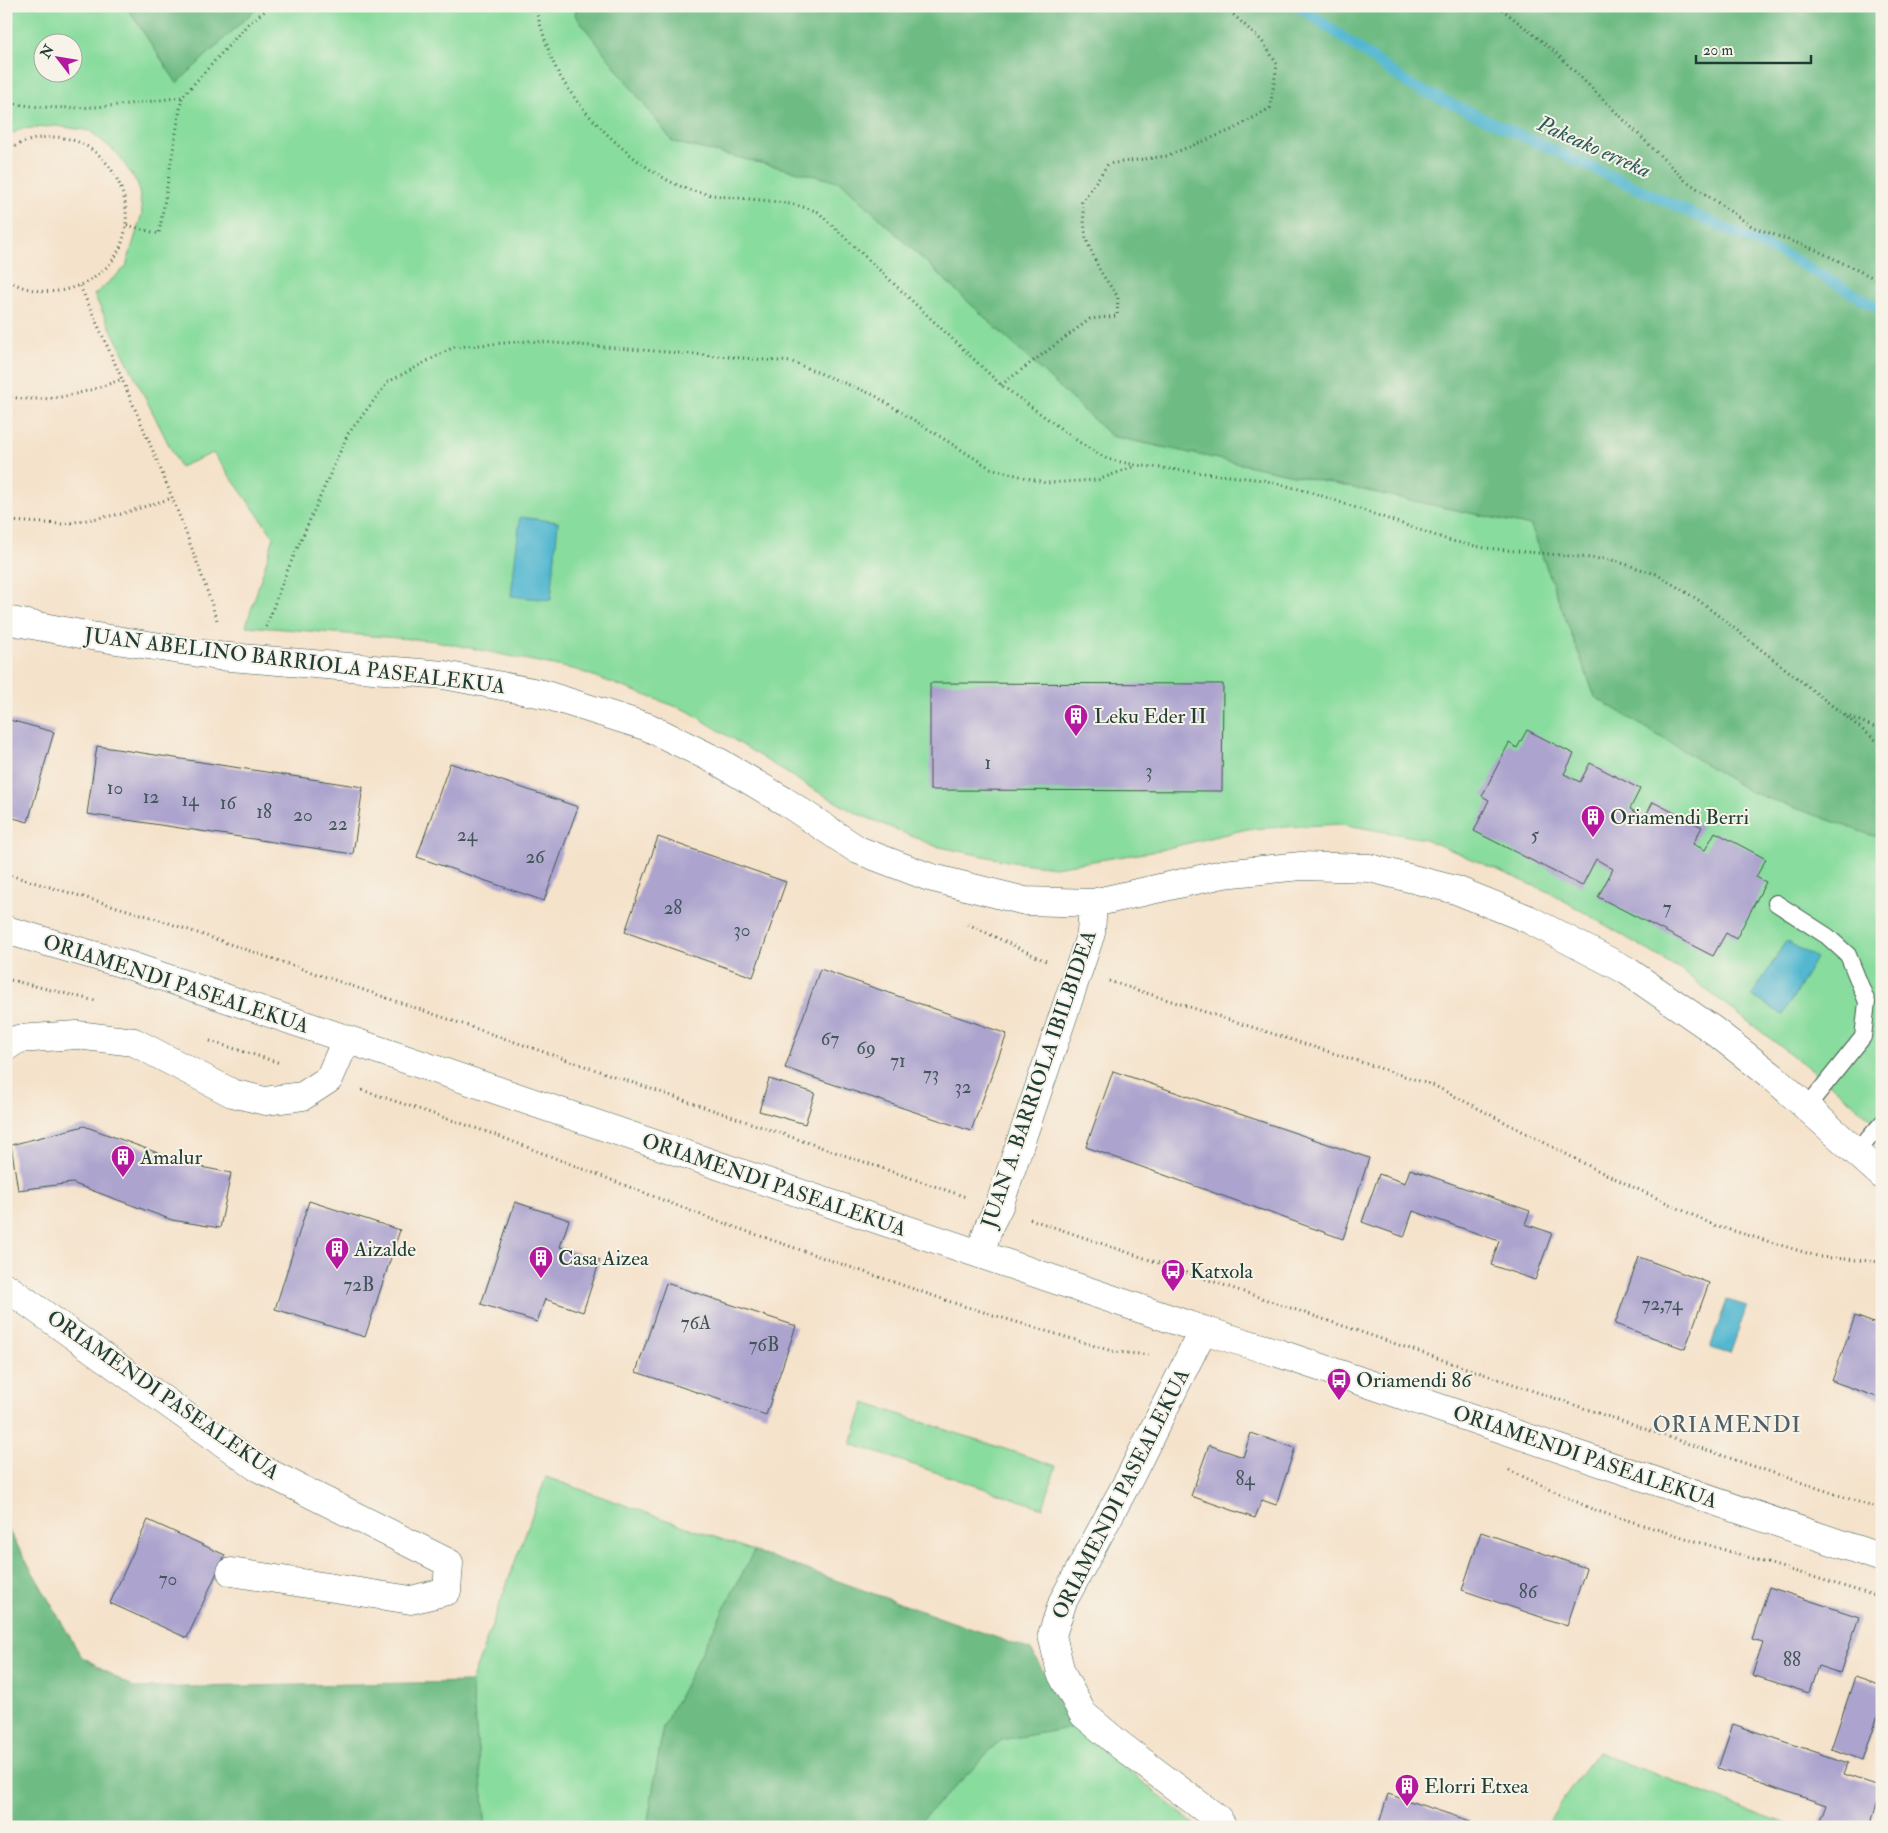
<svg xmlns="http://www.w3.org/2000/svg" width="1888" height="1833" font-family="'IM FELL Double Pica',serif">
	<style>
		.green { fill: #88dc9d; stroke: #548c68; fill-rule: evenodd }
		.forest { fill: #6ebc84; stroke: #467c5c }
		.water { fill: #52b7d0; stroke: #387a82 }
		.lines { fill: none; stroke-linecap: round; stroke-linejoin: round }
		.stream { stroke: #52b7d0; stroke-width: 11 }
		.building { fill: #aca3ce }
		.service-casing { stroke: #3f564a; stroke-width: 18 }
		.minor-casing { stroke: #3f564a; stroke-width: 29 }
		.tertiary-casing { stroke: #3f564a; stroke-width: 29 }
		.path { stroke: #3f564a; stroke-width: 3; stroke-dasharray: 1 4; stroke-linecap: butt }
		.service { stroke: #fff; stroke-width: 16 }
		.minor { stroke: #fff; stroke-width: 28 }
		.tertiary { stroke: #fff; stroke-width: 28 }
		.labels { text-anchor: middle; dominant-baseline: central; stroke-width: 4; stroke-linejoin: round; paint-order: stroke }
		.number-label { font-size: 19px; fill: #42565a }
		.street-label { font-size: 21px; fill: #1f3d34; stroke: #f7f3e8 }
		.poi-label { font-size: 21px; fill: #1f3d34; stroke: #f7f3e8; text-anchor: start }
		.water-label { font-size: 22px; font-style: italic; fill: #2c5c5b; stroke: #f7f3e8 }
		.neighbourhood-label { font-size: 22px; letter-spacing: 1px; fill: #50616a; stroke: #f7f3e8 }
	</style>
	<rect width="100%" height="100%" fill="#f7f3e8"/>
	<filter id="ink" filterUnits="userSpaceOnUse"><feTurbulence type="fractalNoise" baseFrequency=".02" numOctaves="2"/><feDisplacementMap in="SourceGraphic" scale="10" xChannelSelector="R" yChannelSelector="G"/><feConvolveMatrix kernelMatrix="1 2 1 2 8 2 1 2 1" color-interpolation-filters="sRGB"/></filter>
	<filter id="wash" filterUnits="userSpaceOnUse"><feTurbulence type="fractalNoise" baseFrequency=".0096" numOctaves="4" result="noise"/><feDisplacementMap in="SourceGraphic" scale="20" xChannelSelector="R" yChannelSelector="G"/><feGaussianBlur stdDeviation="1.12" result="paint"/><feColorMatrix in="noise" values="0 0 0 0 0 0 0 0 0 0 0 0 0 0 0 0 0 1.4 0 .05"/><feComposite in="paint" operator="in"/></filter>
	<g filter="url(#wash)">
		<rect width="100%" height="100%" fill="#f5e2ca"/>
		<path class="green" d="M6 6H126L177 83 259 6H577L576 15 673 142 841 182 1111 436 1531 526 1595 697 1751 792 1882 839V1128L1835 1088 1678 968 1551 893 1425 839 1341 824 1247 829 1151 852 1054 867 1013 862 935 846 854 812 806 785 688 711 577 670 436 641 246 626 274 537 213 453 180 467 94 295 126 267 142 213 138 184 117 153 90 131 57 126 21 129 6 137ZM42 42H72V72H42Z
			M865 1403 1056 1466 1043 1508 851 1444Z
			M546 1477 754 1551 663 1727 647 1827H486L471 1682Z
			M1075 1727 1198 1827H915L1001 1740Z
			M1597 1752 1794 1827H1544Z"/>
		<path class="forest" d="M126 6H259L177 83Z
			M577 6H1882V839L1751 792 1595 697 1531 526 1111 436 841 182 673 142 575 15Z
			M6 1526 81 1656 134 1688 471 1682 486 1827H6Z
			M754 1551 1031 1650 1075 1727 1001 1740 915 1827H647L663 1727Z"/>
		<path class="water" d="M520 517 558 522 551 600 511 596Z
			M1786 941 1816 958 1783 1015 1752 996Z
			M1727 1300 1747 1306 1730 1354 1710 1348Z"/>
		<g class="lines">
			<path class="stream" d="M1299 6 1410 85 1793 259 1882 310"/>
		</g>
		<g id="blocks">
			<path class="building" d="M930 683 1223 684 1222 791 930 790Z
				M6 719 54 732 28 822 6 816Z
				M1527 730 1574 754 1564 774 1580 782 1590 763 1640 789 1630 809 1645 817 1653 802 1702 827 1693 844 1705 850 1715 832 1766 859 1756 877 1766 882 1736 939 1726 933 1713 956 1598 897 1613 869 1596 859 1582 886 1474 831 1489 800 1482 796 1509 743 1517 748Z
				M97 746 363 787 353 854 87 814Z
				M450 763 578 807 544 901 417 857Z
				M658 837 786 882 753 977 625 932Z
				M820 969 1007 1034 971 1131 785 1068Z
				M1113 1071 1369 1158 1343 1239 1086 1147Z
				M769 1079 815 1093 805 1124 759 1111Z
				M84 1126 191 1165 231 1173 220 1228 172 1220 72 1183 18 1190 11 1145Z
				M1410 1169 1530 1211 1525 1224 1552 1233 1535 1280 1491 1265 1499 1241 1413 1211 1404 1237 1362 1222 1379 1174 1405 1183Z
				M309 1201 400 1230 365 1337 275 1309Z
				M515 1202 569 1220 560 1247 600 1260 583 1312 545 1299 537 1322 481 1304Z
				M1639 1257 1709 1283 1685 1349 1615 1324Z
				M666 1283 796 1326 766 1415 636 1372Z
				M1855 1316 1882 1326V1399L1832 1381Z
				M1251 1433 1295 1448 1276 1505 1262 1500 1255 1518 1191 1496 1209 1445 1243 1457Z
				M148 1520 225 1555 187 1638 110 1603Z
				M1481 1532 1586 1568 1567 1626 1462 1590Z
				M1769 1587 1859 1617 1840 1673 1818 1666 1809 1693 1752 1675 1763 1642 1752 1639Z
				M1855 1677 1882 1686V1703L1863 1760 1831 1749Z
				M1733 1724 1848 1763 1844 1774 1882 1787 1869 1827H1818L1826 1805 1718 1768Z
				M1388 1794 1470 1821 1468 1827H1378Z"/>
		</g>
	</g>
	<g filter="url(#ink)">
		<use href="#blocks" fill-opacity="0" stroke="#3f564a" stroke-width="1"/>
		<g class="lines">
			<defs>
				<path id="service" d="M1776 903 1827 936 1848 955 1867 1002 1863 1037 1806 1108
					M1856 1153 1882 1123"/>
				<path id="minor" d="M6 620 91 636 218 656 444 675 543 694 648 727 719 762 786 802 858 850 929 877 1025 901 1093 903 1223 874 1301 866 1370 868 1456 890 1528 919 1626 970 1713 1030 1773 1077 1882 1175
					M6 1047 18 1039 77 1035 134 1042 232 1093 265 1101 303 1096 329 1079 346 1040
					M980 1254 989 1226 999 1206 1091 933 1093 903
					M6 1287 257 1467 449 1563 447 1591 411 1600 231 1572
					M1203 1330 1129 1479 1063 1601 1052 1635 1061 1673 1083 1714 1120 1745 1218 1819 1223 1827"/>
				<path id="tertiary" d="M6 930 131 966 1203 1330 1278 1353 1882 1558"/>
			</defs>
			<use href="#service" class="service-casing"/>
			<use href="#minor" class="minor-casing"/>
			<use href="#tertiary" class="tertiary-casing"/>
			<path class="path" d="M534 6C541 25 546 45 554 64 574 110 645 178 694 191 735 202 778 196 818 212L1001 385 1082 444 1107 459 1135 465 1263 480 1311 492 1451 541 1485 548 1612 560 1656 574 1697 599 1882 745
				M1498 6 1555 52 1685 180 1753 227 1816 250 1882 282
				M6 102C63 114 125 105 182 97
				M6 151C115 87 182 262 64 290 46 294 20 290 6 278
				M127 225 159 234 182 97 248 24 271 6
				M80 286C130 396 180 507 218 623
				M1001 385 1090 319 1117 316 1118 297 1100 271 1086 239 1082 202 1108 164 1166 156 1234 129 1270 108 1277 64 1262 41 1224 6
				M6 396C45 405 86 393 122 379
				M6 521 63 524 121 514 172 498
				M266 627 284 578 348 434 388 382 454 347 529 341 792 362 874 395 990 468 1046 483 1098 480 1135 466
				M1845 715 1882 730
				M6 874 151 917 966 1197
				M968 924 1046 961
				M6 979 96 1001
				M1109 981 1435 1086 1595 1169 1714 1225 1820 1257 1882 1262
				M210 1041 280 1063
				M362 1090 496 1135 714 1220 957 1304 1115 1352 1151 1355
				M1030 1219 1882 1510
				M1509 1470 1594 1510 1882 1598"/>
			<use href="#service" class="service"/>
			<use href="#minor" class="minor"/>
			<use href="#tertiary" class="tertiary"/>
		</g>
	</g>
	<defs>
		<symbol id="building-pin" viewBox="-11 -11 22 30"><path d="M0 17L-7.5 6A9.5 9.5 0 1 1 7.5 6Z" fill="#b5179e" stroke="#f7f3e8"/><path d="M-4-6H4V6H1V3H-1V6H-4ZM-2.5-4.3h1.7v1.8h-1.7ZM.8-4.3h1.7v1.8H.8ZM-2.5-1h1.7V.8h-1.7ZM.8-1h1.7V.8H.8Z" fill="#fff"/></symbol>
		<symbol id="bus-pin" viewBox="-11 -11 22 30"><path d="M0 17L-7.5 6A9.5 9.5 0 1 1 7.5 6Z" fill="#b5179e" stroke="#f7f3e8"/><path d="M-5-6H5V4H4V6H2V4H-2V6H-4V4H-5ZM-3.5-4V0h7V-4ZM-3.5 1.2v1.5H-2V1.2ZM2 1.2v1.5H3.5V1.2Z" fill="#fff"/></symbol>
	</defs>
	<g fill-rule="evenodd">
		<use href="#building-pin" x="1062" y="702" width="28" height="38"/>
		<use href="#building-pin" x="1579" y="803" width="28" height="38"/>
		<use href="#building-pin" x="109" y="1143" width="28" height="38"/>
		<use href="#building-pin" x="323" y="1235" width="28" height="38"/>
		<use href="#building-pin" x="527" y="1244" width="28" height="38"/>
		<use href="#bus-pin" x="1159" y="1257" width="28" height="38"/>
		<use href="#bus-pin" x="1325" y="1366" width="28" height="38"/>
		<use href="#building-pin" x="1393" y="1772" width="28" height="38"/>
	</g>
	<g class="labels">
		<g class="number-label">
			<text x="988" y="763">1</text>
			<text x="1149" y="771">3</text>
			<text x="115" y="788">10</text>
			<text x="151" y="797">12</text>
			<text x="190" y="800">14</text>
			<text x="228" y="803">16</text>
			<text x="264" y="812">18</text>
			<text x="303" y="815">20</text>
			<text x="338" y="824">22</text>
			<text x="467" y="835">24</text>
			<text x="1535" y="835">5</text>
			<text x="535" y="857">26</text>
			<text x="673" y="908">28</text>
			<text x="1667" y="908">7</text>
			<text x="742" y="930">30</text>
			<text x="830" y="1039">67</text>
			<text x="866" y="1048">69</text>
			<text x="898" y="1061">71</text>
			<text x="931" y="1074">73</text>
			<text x="963" y="1087">32</text>
			<text x="359" y="1285">72B</text>
			<text x="1662" y="1304">72,74</text>
			<text x="696" y="1323">76A</text>
			<text x="764" y="1345">76B</text>
			<text x="1245" y="1479">84</text>
			<text x="168" y="1579">70</text>
			<text x="1528" y="1592">86</text>
			<text x="1792" y="1660">88</text>
		</g>
		<g class="street-label">
			<text transform="translate(295 661) rotate(7)">JUAN ABELINO BARRIOLA PASEALEKUA</text>
			<text transform="translate(176 984) rotate(18)">ORIAMENDI PASEALEKUA</text>
			<text transform="translate(1039 1079) rotate(-71)">JUAN A. BARRIOLA IBILBIDEA</text>
			<text transform="translate(774 1185) rotate(19)">ORIAMENDI PASEALEKUA</text>
			<text transform="translate(163 1395) rotate(35)">ORIAMENDI PASEALEKUA</text>
			<text transform="translate(1585 1457) rotate(19)">ORIAMENDI PASEALEKUA</text>
			<text transform="translate(1121 1494) rotate(-63)">ORIAMENDI PASEALEKUA</text>
		</g>
		<g class="poi-label">
			<text x="1094" y="716">Leku Eder II</text>
			<text x="1610" y="817">Oriamendi Berri</text>
			<text x="140" y="1157">Amalur</text>
			<text x="354" y="1249">Aizalde</text>
			<text x="558" y="1258">Casa Aizea</text>
			<text x="1190" y="1271">Katxola</text>
			<text x="1356" y="1380">Oriamendi 86</text>
			<text x="1424" y="1786">Elorri Etxea</text>
		</g>
		<g class="water-label">
			<text transform="translate(1594 147) rotate(24)">Pakeako erreka</text>
		</g>
		<g class="neighbourhood-label">
			<text x="1727" y="1425">ORIAMENDI</text>
		</g>
	</g>
	<rect width="1888" height="1833" fill="none" stroke="#f7f3e8" stroke-width="25"/>
	<g transform="translate(58 58) rotate(301)"><circle r="24" fill="#f7f3e8" stroke="#a1aaa0"/>
	<path d="M0-4L9 19L0 12L-9 19Z" fill="#b5179e"/>
	<text y="-8" font-size="14" font-weight="bold" text-anchor="middle" fill="#1f3d34">N</text>
	</g>
	<path d="M1696 55v8h115v-8" fill="none" stroke="#1f3d34" stroke-width="2.5"/>
	<text x="1703" y="55" font-size="15" fill="#1f3d34" stroke="#f7f3e8" stroke-width="4" paint-order="stroke">20 m</text>
</svg>
